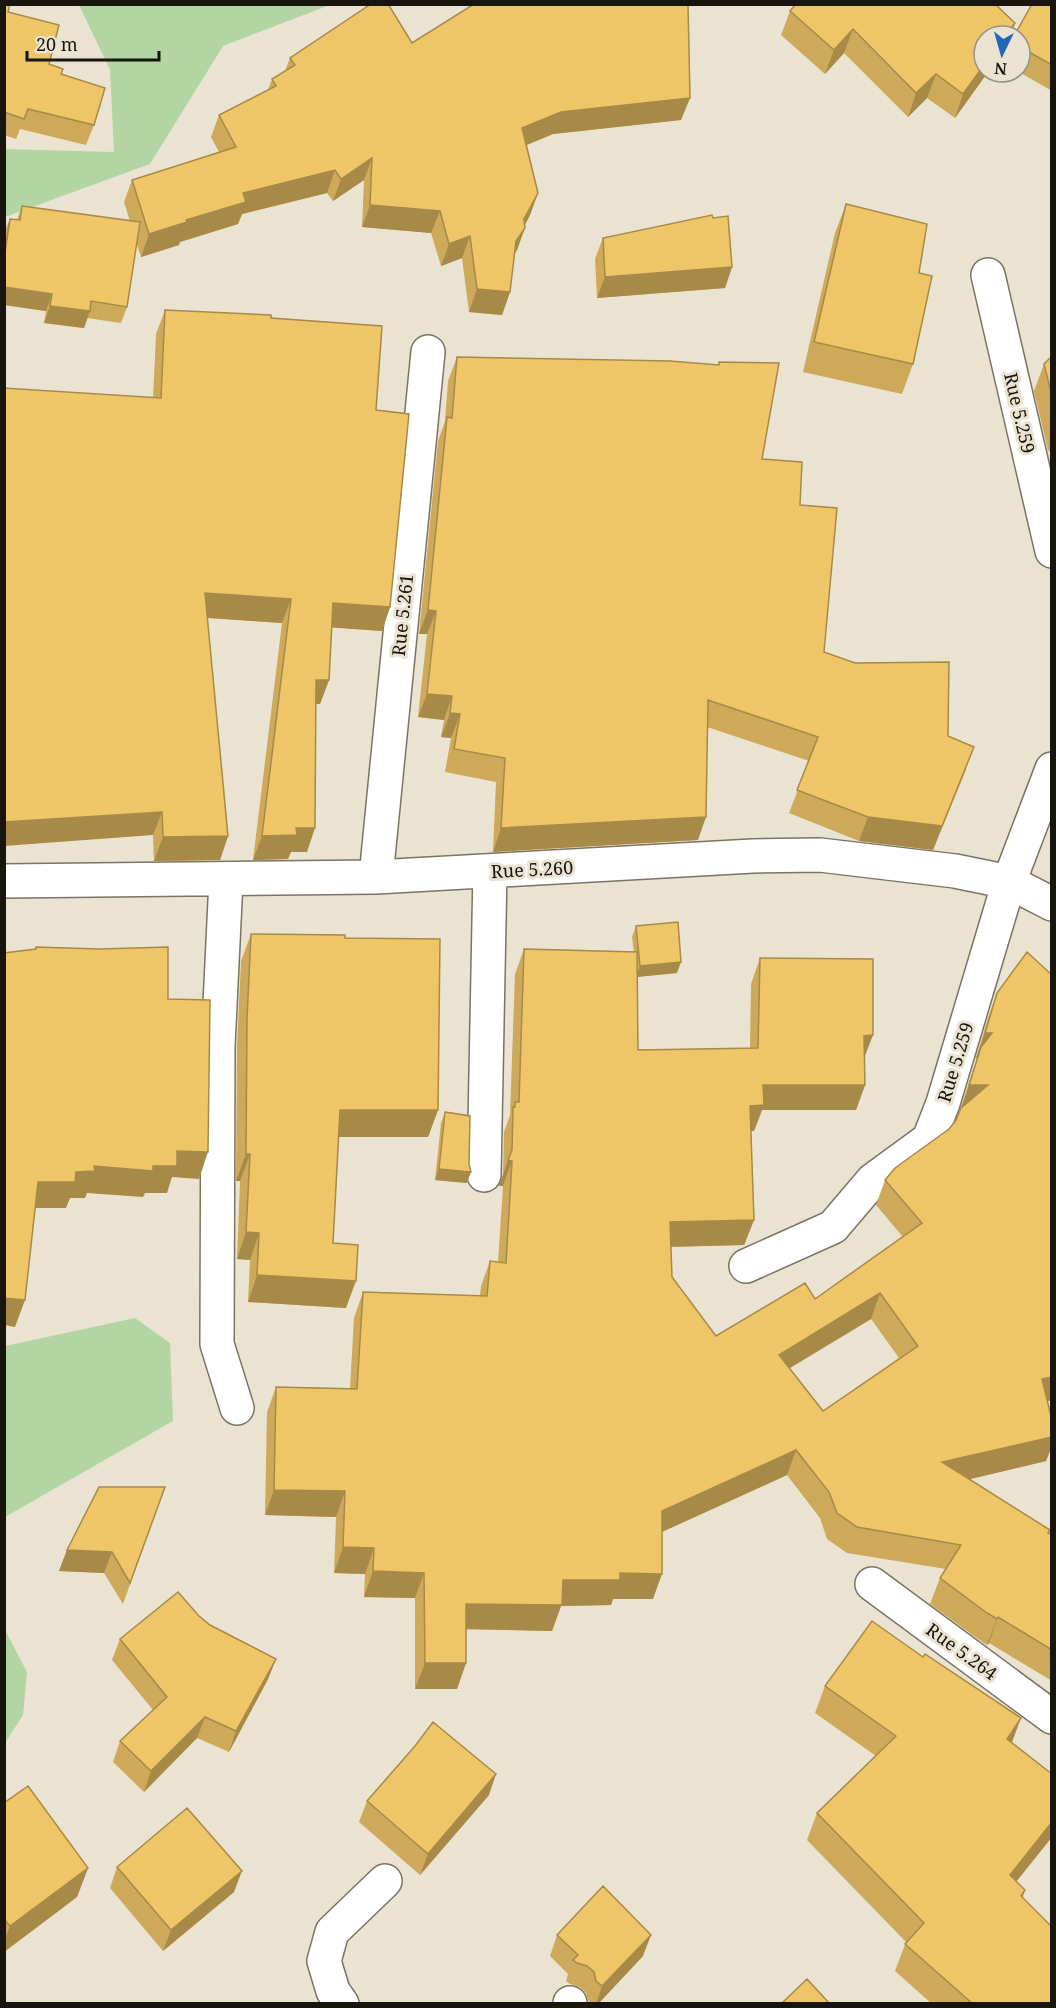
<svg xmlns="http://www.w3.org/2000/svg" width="1056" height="2008" font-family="'Noto Serif',serif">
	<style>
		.green { fill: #b3d5a3 }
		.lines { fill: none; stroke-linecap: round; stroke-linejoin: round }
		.minor-casing { stroke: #7b7363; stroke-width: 36 }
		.minor { stroke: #fff; stroke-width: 33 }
		.wall { fill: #cda959; fill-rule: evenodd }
		.shaded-wall { fill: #a78a48 }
		.building { fill: #eec567; stroke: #a78a48; stroke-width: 1.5; fill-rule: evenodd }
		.labels { text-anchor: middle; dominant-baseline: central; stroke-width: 6; stroke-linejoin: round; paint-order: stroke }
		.street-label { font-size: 18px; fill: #18150f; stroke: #ebe3d1 }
	</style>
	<rect width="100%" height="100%" fill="#ebe3d1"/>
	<path class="green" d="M79 5H330L223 46 150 164 5 217V149L114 152 110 70Z
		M135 1318 170 1343 173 1421 5 1517V1346Z
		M5 1630 27 1672 23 1715 5 1743Z"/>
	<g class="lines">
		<defs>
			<path id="minor" d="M988 275 1052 551
				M376 877 428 352
				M226 880 218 1046 217 1344 237 1408
				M4 881 376 877 753 856 820 855 955 871 1009 882 1052 904
				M484 1175 490 871
				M746 1266 833 1227 873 1180 929 1139 943 1103 1009 882 1052 769
				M872 1584 1052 1717
				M342 2004 333 1991 324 1961 332 1932 385 1881
				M570 2004V2003"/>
		</defs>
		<use href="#minor" class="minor-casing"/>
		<use href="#minor" class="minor"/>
	</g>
	<path class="wall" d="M4 4 8 12 49 64 61 74 94 125 86 145 20 129 16 139 4 135Z
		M1052 4V91L1019 72H1020V36Z
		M790 11 1015 23 1010 36H984V72H988L955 118 927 98 908 117 844 53 825 74 781 35Z
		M412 43 690 98 681 120 553 134 527 145 538 193 530 215 525 225 517 250 514 254 510 292 502 315 469 312 462 258 441 266 431 233 362 227 364 180 333 201 327 193 242 214 238 224 180 242 179 245 141 257 136 242 127 307 121 323 87 318 84 328 44 323 46 311 4 305V233L10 219 17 220 22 206 130 221 124 202 132 180 219 152 211 137 219 115 268 90 272 79 285 71 290 58Z
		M846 204 919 273 913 364 902 394 803 372 835 233Z
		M713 218 732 267 725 288 597 298 595 259 603 238Z
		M165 310 271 318 376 410 390 607 382 631 332 627 329 680 320 704H316L307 852H291L288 859 253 860 282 623 207 618 228 836 220 860 154 861 153 835V398L156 334Z
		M1052 356V466L1050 458 1051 453 1048 450 1034 391 1044 364Z
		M457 357 718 365 719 362 762 459 800 505 824 652 948 736 966 770 933 850 859 841 789 813 809 761 707 727 698 840 493 852 496 782 445 772 451 738 441 737 444 720 418 717 427 634H419L438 441 445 421 448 381Z
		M636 926 677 973 637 977 638 1050 750 1048 751 984 760 958 864 1058 865 1085 856 1110H762L754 1131H751L754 1220 744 1245 671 1247 672 1277 716 1336 815 1299 903 1237 876 1205 885 1180 949 1129 956 1120 961 1107 977 1058H976L988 1018 997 993 1052 1400 1047 1401 1052 1420V1446L1046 1461 969 1479 1050 1530 1049 1533 1052 1534V1681L989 1643 987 1645 978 1639 930 1604 940 1578 946 1569 847 1553 827 1539 820 1518 787 1475 662 1532 653 1599H613L611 1605 561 1606 552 1631 466 1629V1663L457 1689H415V1598L364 1597 365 1574 334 1573 336 1517 265 1515 267 1412 276 1387 350 1388 354 1318 363 1292 480 1296 481 1286 490 1261 498 1262 503 1186H499L503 1175 504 1132 510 1115 515 974 524 949 634 952 632 937ZM871 1319 899 1358 823 1411 790 1368Z
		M251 934 345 938 438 1110 428 1137H339L333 1243 346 1308 248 1302 250 1260 237 1259 240 1181H236L237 1046 241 961Z
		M445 1112 469 1164 467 1183 435 1180 441 1123Z
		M165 1487 123 1604 104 1573 59 1571 67 1550Z
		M199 1616 210 1625 276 1659 268 1679 229 1752 197 1738 144 1792 113 1762 120 1741 153 1710 112 1660 120 1639Z
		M825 1686 1012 1743 1052 1837 1016 1881 1025 1890 1023 1898 1052 2004H932L895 1971 906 1942 807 1840 817 1813 876 1756 815 1713Z
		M489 1795 420 1875 359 1822 367 1801Z
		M4 1803 88 1868 77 1897 4 1952Z
		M117 1867 234 1892 163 1951 110 1888Z
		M557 1935 643 1956 598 2004H590L589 2002 586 1993 580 1987 570 1984 566 1981 568 1974 550 1956Z"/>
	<path class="shaded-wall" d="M1015 23 1010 36H1005Z
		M853 29 844 53 825 74 834 50Z
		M984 65V72H988L955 118 963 94Z
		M936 74 927 98 908 117 916 93Z
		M690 98 681 120 553 134 514 150 522 128 561 112Z
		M372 158 364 180 333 201 341 179Z
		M335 170 327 193 242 214 238 224 180 242 179 245 141 257 149 234 186 220 243 193Z
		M538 193 530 215 517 239 525 228 517 250 508 264 524 219Z
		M370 205 440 211 431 233 362 227Z
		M470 236 462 258 441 266 449 244Z
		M732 267 725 288 597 298 605 277Z
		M4 287 52 294 46 311 4 305Z
		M477 289 510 292 502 315 469 312Z
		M50 306 90 311 84 328 44 323Z
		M205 593 291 599 282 623 196 617Z
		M333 603 390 607 382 631 324 627Z
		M428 610 436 611 427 634H419Z
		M316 680H329L320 704H307Z
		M427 694 452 696 444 720 418 717Z
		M450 713 460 714 451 738 441 737Z
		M974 747 933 850 859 841 868 817Z
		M162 812 153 835 4 846V822Z
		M706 817 698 840 493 852 501 828Z
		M296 828H315L307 852H291L288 859 253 860 262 836Z
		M228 836 220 860 154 861 163 837Z
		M681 962 677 973 636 977 640 966Z
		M985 1033H992L981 1047 977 1058H976Z
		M873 1035 863 1061 864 1036Z
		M763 1085H865L856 1110H762L754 1131H741L750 1106Z
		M969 1085H988L960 1111Z
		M340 1110H438L428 1137H330Z
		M177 1151 208 1152 199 1179 172 1177 167 1193H145L143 1197 87 1193 85 1198H70L66 1208H28L38 1182 94 1166Z
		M246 1154H250L240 1181H236Z
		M508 1160 512 1161 503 1186H499Z
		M439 1169 471 1172 467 1183 435 1180Z
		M754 1220 744 1245 661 1247 670 1222Z
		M246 1232 259 1233 250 1260 237 1259Z
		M257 1275 356 1281 346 1308 248 1302Z
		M880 1293 871 1319 770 1380 779 1355Z
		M4 1298 25 1300 15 1327 4 1325Z
		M1052 1377V1400L1033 1405 1042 1379Z
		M1052 1437V1446L1046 1461 933 1488 942 1462Z
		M796 1450 787 1475 653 1536 662 1511Z
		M274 1490 345 1491 336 1517 265 1515Z
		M343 1547 374 1548 365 1574 334 1573Z
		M67 1550 112 1552 104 1573 59 1571Z
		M373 1571 424 1573 415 1598 364 1597Z
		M620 1573 662 1574 653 1599H613L611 1605 561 1606 552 1631 457 1629 466 1604 563 1580Z
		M998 1617 989 1643 987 1645 997 1619Z
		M276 1659 268 1679 229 1752 236 1731Z
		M425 1663H466L457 1689H415Z
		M205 1717 197 1738 144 1792 151 1771Z
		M1021 1718 1011 1745 1007 1739Z
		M496 1774 489 1795 420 1875 428 1854Z
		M1052 1822V1837L1000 1902 1010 1875Z
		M88 1868 77 1897 4 1952V1941L10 1926Z
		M242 1871 234 1892 163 1951 171 1930Z
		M651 1935 643 1956 598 2004H596L602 1986Z"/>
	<path class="building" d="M4 4H10L8 12 59 25 49 64 63 69 61 74 105 88 94 125 28 109 24 119 4 112Z
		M371 4H388L412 43 474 4H688L690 98 561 112 522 128 538 193 524 219 525 228 516 241 510 292 477 289 470 236 449 244 440 211 370 205 372 158 341 179 335 170 243 193 246 202 186 220 187 222 149 234 132 180 236 147 219 115 276 86 272 79 295 65 290 58Z
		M796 4H995L1015 23 1005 36H984V65L963 94 936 74 916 93 853 29 834 50 790 11Z
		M1032 4H1052V65L1020 47V36H1014Z
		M846 204 927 224 919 273 932 276 913 364 814 342Z
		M22 206 140 222 127 307 91 301 90 311 50 306 52 294 4 287V259L10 219 20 220Z
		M712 215 713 218 728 216 732 267 605 277 603 238Z
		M165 310 271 315V318L382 326 376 410 409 414 390 607 333 603 329 680H316L315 828H296L297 835 262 836 291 599 205 593 228 836 163 837 162 812 4 822V388L161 398Z
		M1052 356V396L1044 364Z
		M457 357 670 361 719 365V362L779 363 762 459 802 462 800 505 837 508 824 652 855 663 949 662 948 736 974 747 942 826 868 817 797 790 818 737 708 700 706 817 501 828 505 758 454 749 460 714 450 713 452 696 427 694 436 611 428 610 447 417 452 418Z
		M678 922 681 962 640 966 636 926Z
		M251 934 345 935V938L440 939 438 1110H340L333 1243 358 1245 356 1281 257 1275 259 1233 246 1232 250 1154H246L247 1019Z
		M36 947 100 949 168 947V999L210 1000 208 1152 177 1151V1166H153V1171L94 1166 95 1171 76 1172 75 1182H38L25 1300 4 1298V953L36 949Z
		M524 949 637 952 638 1050 758 1048 760 958 873 959V1035L864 1036 865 1085H763L764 1105 750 1106 754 1220 670 1222 672 1277 716 1336 805 1283 815 1299 922 1223 885 1180 895 1168 949 1129 956 1120 961 1108 988 1085H969L981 1047 992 1033H985L997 993 1027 952 1052 975V1377L1042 1379 1052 1420V1437L942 1462 1050 1530 1048 1533 1052 1534V1650L998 1617 997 1619 987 1613 940 1578 961 1545 857 1527 837 1513 829 1492 796 1450 662 1511V1574L620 1573V1580H563L562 1605 466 1604V1663H425L424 1573 373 1571 374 1548 343 1547 345 1491 274 1490 276 1387 357 1389 363 1292 487 1296 490 1261 506 1263 512 1161 508 1160 512 1150 513 1107H515V1102H519ZM880 1293 918 1346 823 1411 779 1355Z
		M445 1112 470 1116 469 1164 471 1172 439 1169Z
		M99 1487H165L130 1583 112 1552 67 1550Z
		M178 1592 199 1616 210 1625 276 1659 236 1731 205 1717 151 1771 120 1741 167 1697 120 1639Z
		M872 1621 923 1657 925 1654 1021 1718 1007 1739 1052 1774V1822L1010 1875 1025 1890 1021 1896 1052 1927V2004H973L905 1944 924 1923 817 1813 896 1736 825 1686Z
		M433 1722 496 1774 428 1854 367 1801 415 1746Z
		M28 1786 88 1868 10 1926 4 1919V1803Z
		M187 1808 242 1871 171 1930 117 1867Z
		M603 1886 651 1935 602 1986 596 1981 594 1972 587 1966 577 1963 573 1960 578 1955 557 1935Z
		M807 1979 830 2004H781Z"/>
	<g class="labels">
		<g class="street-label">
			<text transform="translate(1020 413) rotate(77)">Rue 5.259</text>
			<text transform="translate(402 615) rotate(-84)">Rue 5.261</text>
			<text transform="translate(532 869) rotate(-3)">Rue 5.260</text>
			<text transform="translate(955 1062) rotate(-73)">Rue 5.259</text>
			<text transform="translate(962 1651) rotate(36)">Rue 5.264</text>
		</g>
	</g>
	<rect width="1056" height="2008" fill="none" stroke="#18150f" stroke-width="12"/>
	<g transform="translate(1002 54) rotate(185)"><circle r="28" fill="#ebe3d1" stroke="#979183" stroke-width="1.5"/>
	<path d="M0-4.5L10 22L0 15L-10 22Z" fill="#2167b7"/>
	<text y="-9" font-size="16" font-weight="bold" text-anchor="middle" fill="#18150f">N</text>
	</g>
	<path d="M27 51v9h132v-9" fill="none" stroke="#18150f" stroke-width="3"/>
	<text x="36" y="51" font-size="18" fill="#18150f" stroke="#ebe3d1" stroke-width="4.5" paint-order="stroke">20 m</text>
</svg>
